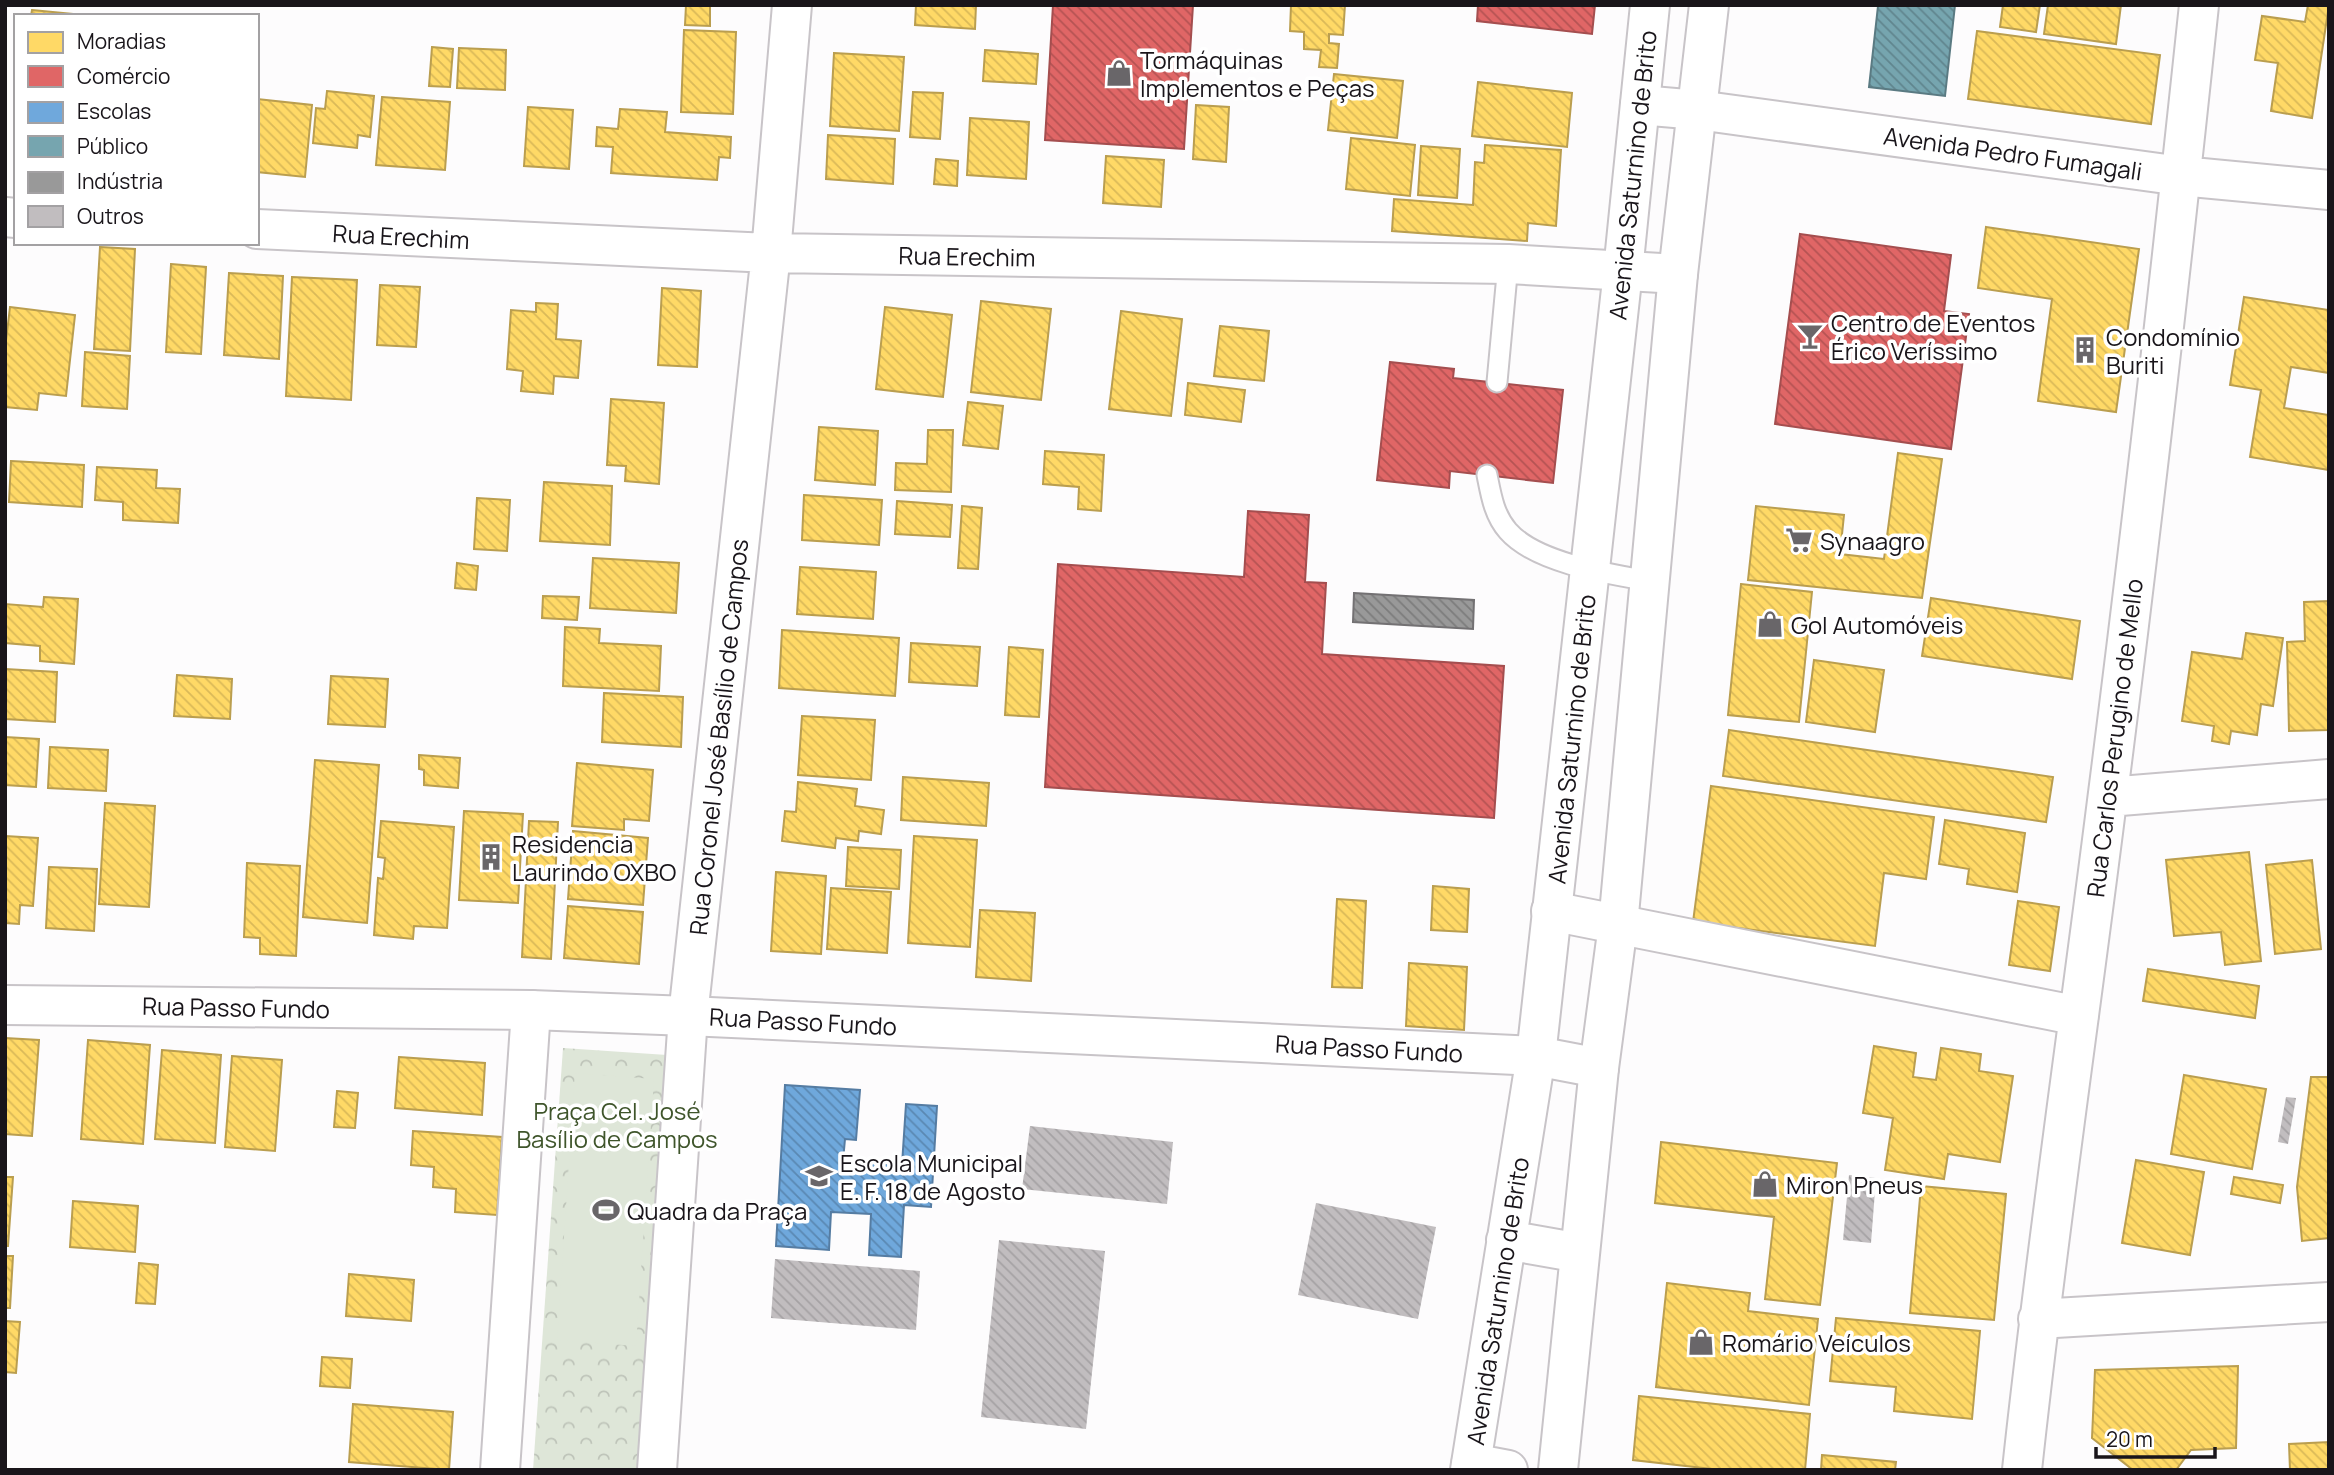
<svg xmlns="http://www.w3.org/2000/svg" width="2334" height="1475" font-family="Manrope,sans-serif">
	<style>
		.park { fill: url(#park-crowns) }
		.pitch { fill: #dee6d8 }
		.homes { fill: url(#homes-back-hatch); stroke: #ba9e4f; stroke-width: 2 }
		.shops { fill: url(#shops-back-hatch); stroke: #a44e4f; stroke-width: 2 }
		.schools { fill: url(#schools-back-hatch); stroke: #557ca2; stroke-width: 2 }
		.public { fill: url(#public-back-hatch); stroke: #5a7a82; stroke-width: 2 }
		.industry { fill: url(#industry-back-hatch); stroke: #737173; stroke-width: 2 }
		.building { fill: url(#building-back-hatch) }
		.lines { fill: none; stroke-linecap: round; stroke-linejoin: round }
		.service-casing { stroke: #c8c4c8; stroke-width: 23 }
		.minor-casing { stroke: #c8c4c8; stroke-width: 42 }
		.tertiary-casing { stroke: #c8c4c8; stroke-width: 42 }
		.secondary-casing { stroke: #c8c4c8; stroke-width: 42 }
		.service { stroke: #fff; stroke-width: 19 }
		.minor { stroke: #fff; stroke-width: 38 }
		.tertiary { stroke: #fff; stroke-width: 38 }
		.secondary { stroke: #fff; stroke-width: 38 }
		.labels { text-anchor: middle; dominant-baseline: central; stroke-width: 7; stroke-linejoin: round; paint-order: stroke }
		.poi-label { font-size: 24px; fill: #19151a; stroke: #fff; text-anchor: start }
		.street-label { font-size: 24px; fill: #19151a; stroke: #fff }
		.park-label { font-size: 24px; fill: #3f552b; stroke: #fff }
	</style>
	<defs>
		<pattern id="park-crowns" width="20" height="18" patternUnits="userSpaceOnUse" patternTransform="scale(1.75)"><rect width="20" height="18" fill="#dee6d8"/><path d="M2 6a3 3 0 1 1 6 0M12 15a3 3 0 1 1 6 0" fill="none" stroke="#bec4b9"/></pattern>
		<pattern id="homes-back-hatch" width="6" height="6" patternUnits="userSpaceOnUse" patternTransform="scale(1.75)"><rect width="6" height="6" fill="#ffd966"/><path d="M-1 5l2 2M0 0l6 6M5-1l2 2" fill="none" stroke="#dab958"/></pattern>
		<pattern id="shops-back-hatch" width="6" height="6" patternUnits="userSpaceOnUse" patternTransform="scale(1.75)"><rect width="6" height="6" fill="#e06666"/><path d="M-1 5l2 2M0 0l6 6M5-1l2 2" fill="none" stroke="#b55353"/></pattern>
		<pattern id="schools-back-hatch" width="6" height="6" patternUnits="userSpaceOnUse" patternTransform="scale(1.75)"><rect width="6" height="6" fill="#6fa8dc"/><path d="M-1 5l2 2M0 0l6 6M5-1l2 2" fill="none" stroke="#5a88b2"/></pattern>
		<pattern id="public-back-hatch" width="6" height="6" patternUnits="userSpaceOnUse" patternTransform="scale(1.75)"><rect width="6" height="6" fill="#76a5af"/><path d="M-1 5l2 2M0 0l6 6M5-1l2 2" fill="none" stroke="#60858e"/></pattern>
		<pattern id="industry-back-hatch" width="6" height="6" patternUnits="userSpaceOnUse" patternTransform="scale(1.75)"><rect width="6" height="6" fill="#999"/><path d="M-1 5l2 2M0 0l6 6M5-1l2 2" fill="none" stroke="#7c7c7c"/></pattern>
		<pattern id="building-back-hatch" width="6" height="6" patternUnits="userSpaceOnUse" patternTransform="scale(1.75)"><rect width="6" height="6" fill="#c1bdbf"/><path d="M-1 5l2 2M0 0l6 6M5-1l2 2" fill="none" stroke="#a5a2a4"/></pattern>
	</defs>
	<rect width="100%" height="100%" fill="#fdfcfd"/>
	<path class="park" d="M563 1048 682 1056 650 1470H533Z"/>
	<path class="pitch" d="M575 1073 654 1079 636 1346 557 1340Z"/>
	<path class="homes" d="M686 5H710V26L685 25Z
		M916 5H976L975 29 915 25Z
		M1291 5H1345L1343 35 1329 34V43L1339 44 1337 68 1319 67 1321 50 1304 49V32L1290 31Z
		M2003 5H2040L2036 32 2000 27Z
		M2048 5H2121L2116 44 2044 34Z
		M2308 5H2329L2312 118 2271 111 2278 63 2255 60 2262 16 2305 22Z
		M32 10 94 16H31Z
		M684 30 736 32 733 114 681 112Z
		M1977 31 2160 55 2151 124 1968 99Z
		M432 47 453 49 450 87 429 86Z
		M459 48 506 50 505 90 457 88Z
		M985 50 1038 54 1036 84 983 81Z
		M834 53 904 57 899 131 830 126Z
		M1334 74 1403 81 1397 138 1328 130Z
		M1478 82 1572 93 1567 147 1472 136Z
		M327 91 374 96 370 137 358 135 357 148 313 143 316 108 325 109Z
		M913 92 943 93 940 139 910 137Z
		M382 97 450 102 445 170 376 165Z
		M257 99 312 105 305 177 257 172Z
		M1196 105 1229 107 1226 162 1193 159Z
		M528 107 573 110 569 169 524 166Z
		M620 109 667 112 665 132 731 137 730 158 719 157 717 180 611 173 613 147 596 146 597 127 618 129Z
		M970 118 1029 122 1026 179 967 175Z
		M828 135 895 139 893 184 826 179Z
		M1351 138 1415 145 1410 196 1346 189Z
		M1485 145 1561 150 1556 226 1528 223 1527 241 1392 231 1394 199 1473 205 1475 162 1484 163Z
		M1421 146 1460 149 1457 198 1418 195Z
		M1106 156 1164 160 1161 207 1103 203Z
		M936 159 958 161 957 186 934 184Z
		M1986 227 2139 249 2116 412 2038 401 2052 299 1978 288Z
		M100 247 135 249 130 351 94 349Z
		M171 264 206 267 201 354 166 352Z
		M229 273 283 276 279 359 224 355Z
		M292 277 357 280 351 400 286 396Z
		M380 285 420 287 416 347 377 345Z
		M662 288 701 291 697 367 658 365Z
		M2244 297 2329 310V373L2291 367 2284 408 2329 415V470L2250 457 2261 390 2230 385Z
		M981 301 1051 309 1041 400 971 392Z
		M536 303 558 304 556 339 581 341 578 378 554 376 553 394 521 391 523 371 507 369 511 310 536 312Z
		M10 307 75 315 66 396 39 393 37 410 5 407V349Z
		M885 307 952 315 943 397 876 389Z
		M1121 311 1182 319 1171 416 1109 409Z
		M1220 326 1269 331 1264 381 1214 376Z
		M85 352 130 356 127 409 82 406Z
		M1188 383 1245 390 1241 422 1185 415Z
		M611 399 664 403 659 484 625 481 626 466 607 465Z
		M968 402 1003 406 998 449 963 445Z
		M819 427 878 431 875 485 815 480Z
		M928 430H953L951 492 895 490 896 463 927 464Z
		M1045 451 1104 455 1101 511 1078 509 1079 487 1043 484Z
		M1898 453 1942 459 1922 598 1748 580 1756 506 1844 515 1840 554 1884 559Z
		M11 461 84 465 82 507 9 502Z
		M97 467 157 470 156 488 180 489 178 523 123 520V502L95 500Z
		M544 482 612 486 610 545 540 541Z
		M804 495 882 500 879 545 802 540Z
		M477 498 510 500 507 551 474 549Z
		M897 501 952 505 950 537 895 534Z
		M962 506 982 508 978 569 958 568Z
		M593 558 679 563 676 613 590 608Z
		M457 563 478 566 476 590 455 588Z
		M800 567 876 572 873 619 797 614Z
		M1741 584 1812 592 1799 722 1728 715Z
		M543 596 579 597 577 620 542 618Z
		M44 597 78 599 74 664 40 661V646L5 643V604L43 607Z
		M1931 598 2080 621 2072 679 1922 656Z
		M2329 601V730L2289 731 2287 642 2305 641 2304 602Z
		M565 627 600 629 599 643 661 646 659 691 563 686Z
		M782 630 899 638 895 696 779 688Z
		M2246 633 2283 638 2273 706 2261 704 2257 735 2231 731 2229 744 2212 741 2214 726 2182 721 2192 652 2242 659Z
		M911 643 980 647 977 686 909 682Z
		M1009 647 1043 650 1039 717 1005 715Z
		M1814 660 1884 670 1875 732 1806 722Z
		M5 669 57 672 55 722 5 719Z
		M177 675 232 679 230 719 174 716Z
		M331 676 388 679 385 727 328 724Z
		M604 693 683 697 681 747 602 742Z
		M802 716 875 720 871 780 798 775Z
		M1729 730 2053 777 2046 822 1723 776Z
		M5 737 39 739 36 787 5 785Z
		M50 747 108 750 106 791 48 788Z
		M419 755 460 758 458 788 424 785V770L419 769Z
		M315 760 379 765 367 923 303 917Z
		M577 763 653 770 649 821 624 819V830L572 826Z
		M903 777 989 783 986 826 901 820Z
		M798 782 857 789 855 806 884 810 881 834 859 831 858 841 836 838 835 848 782 841 785 811 796 812Z
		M1711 786 1934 817 1926 879 1884 873 1875 946 1693 922Z
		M105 803 155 806 149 907 99 904Z
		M464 811 523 814 518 903 459 900Z
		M1945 820 2025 833 2017 892 1967 884 1969 869 1939 864Z
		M381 821 454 827 447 928 414 926 413 939 374 935 378 878 383 879 385 858 378 857Z
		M529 821 558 822 551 959 522 957Z
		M573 831 648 838 643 905 568 899Z
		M5 836 38 838 33 906 20 905 19 924 5 923Z
		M914 836 977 840 970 947 908 943Z
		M848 847 901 850 899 889 846 886Z
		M2249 852 2261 961 2225 965 2221 932 2174 936 2166 860Z
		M2312 860 2321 949 2275 954 2266 865Z
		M247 863 300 866 296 956 260 954V938L244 937Z
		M49 867 97 869 94 931 46 928Z
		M776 872 826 876 821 954 771 951Z
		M1433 886 1469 889 1467 932 1431 930Z
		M831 888 891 892 887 953 827 949Z
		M1337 899 1366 901 1362 988 1332 987Z
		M2018 901 2059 907 2050 971 2009 965Z
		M568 906 643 912 639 964 564 958Z
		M980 910 1035 913 1031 981 976 977Z
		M1409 963 1467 967 1464 1030 1406 1026Z
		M2148 969 2259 986 2255 1018 2143 1001Z
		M5 1038 39 1040 32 1136 5 1134Z
		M88 1040 150 1045 143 1144 81 1139Z
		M1874 1046 1916 1053 1913 1077 1936 1080 1941 1048 1981 1054 1979 1071 2013 1076 2000 1162 1948 1154 1944 1179 1885 1170 1893 1118 1863 1113Z
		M162 1050 221 1055 215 1143 155 1139Z
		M232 1056 282 1060 275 1151 225 1147Z
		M399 1057 485 1063 482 1115 395 1108Z
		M2184 1075 2266 1089 2252 1169 2171 1154Z
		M2311 1077H2329V1238L2302 1241 2297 1187Z
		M337 1091 358 1093 355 1128 334 1127Z
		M413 1131 502 1137 497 1215 455 1212 456 1189 433 1187 434 1167 411 1165Z
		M1661 1142 1837 1163 1820 1305 1765 1299 1774 1217 1655 1203Z
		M2136 1160 2204 1172 2190 1255 2122 1243Z
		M5 1177H13L8 1246H5Z
		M2234 1177 2283 1185 2280 1203 2231 1194Z
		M1921 1186 2006 1194 1994 1320 1910 1313Z
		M73 1201 138 1206 135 1252 70 1247Z
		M5 1256H13L10 1308H5Z
		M139 1263 158 1265 155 1304 136 1303Z
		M349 1274 414 1280 411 1321 346 1316Z
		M1667 1283 1750 1293 1748 1311 1818 1319 1809 1405 1656 1387Z
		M1836 1318 1980 1331 1972 1419 1894 1411 1896 1387 1830 1381Z
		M5 1321 20 1322 16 1373 5 1372Z
		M322 1357 352 1359 350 1388 320 1386Z
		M2238 1366 2236 1448 2191 1450 2176 1470H2133L2092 1438 2095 1370Z
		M1639 1396 1810 1414 1805 1470H1721L1633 1460Z
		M353 1404 453 1412 449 1470 349 1462Z
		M2329 1442V1470H2290L2289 1444Z
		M1822 1455 1896 1462 1895 1470H1821Z"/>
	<path class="shops" d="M1053 5H1193L1184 149 1045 140Z
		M1478 5H1595L1592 34 1477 21Z
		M1800 234 1951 255 1944 311 1969 314 1951 449 1775 424Z
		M1390 362 1454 369 1453 378 1563 390 1553 483 1450 471 1449 488 1377 480Z
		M1248 511 1309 515 1305 582 1326 583 1322 654 1504 666 1494 818 1045 787 1058 564 1244 577Z"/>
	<path class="schools" d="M785 1085 860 1090 856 1140 845 1139 843 1161 902 1165 906 1104 937 1106 931 1207 904 1205 901 1257 869 1255 871 1214 831 1212 829 1250 776 1246Z"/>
	<path class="public" d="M1871 5H1955L1945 96 1869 87 1878 6Z"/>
	<path class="industry" d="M1354 593 1474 600 1473 629 1353 622Z"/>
	<path class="building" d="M2286 1097 2296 1098 2288 1144 2278 1142Z
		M1030 1126 1173 1142 1167 1204 1022 1189Z
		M1849 1175 1876 1178 1871 1243 1843 1240Z
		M1316 1203 1436 1227 1418 1319 1298 1295Z
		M999 1240 1105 1251 1086 1429 981 1417Z
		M775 1259 920 1271 916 1330 771 1318Z"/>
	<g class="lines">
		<defs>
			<path id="service" d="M1497 382 1508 264
				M1487 475C1491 495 1494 515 1508 531 1536 563 1609 574 1650 581"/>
			<path id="minor" d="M1640 105 1698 110 2181 176 2329 190
				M5 217 16 218
				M257 229 771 253 1508 264 1678 274
				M2108 797 2329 779
				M1551 911 2079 1016
				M2038 1319 2329 1302
				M500 1470 531 1010
				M657 1470 688 1016 771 253 792 5
				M2022 1470C2046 1246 2079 1024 2107 801 2141 536 2171 271 2199 5"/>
			<path id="tertiary" d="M5 1005 531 1010 688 1016 1536 1056 1599 1068"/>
			<path id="secondary" d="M1506 1240 1580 1253
				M1471 1463 1508 1470
				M1470 1470 1536 1056 1623 271 1650 5
				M1558 1470 1599 1068 1618 925 1678 274 1709 5"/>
		</defs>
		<use href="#service" class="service-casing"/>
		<use href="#minor" class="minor-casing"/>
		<use href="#tertiary" class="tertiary-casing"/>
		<use href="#secondary" class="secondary-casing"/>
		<use href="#service" class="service"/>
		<use href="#minor" class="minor"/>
		<use href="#tertiary" class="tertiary"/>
		<use href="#secondary" class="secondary"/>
	</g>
	<defs>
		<symbol id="shop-bare" viewBox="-9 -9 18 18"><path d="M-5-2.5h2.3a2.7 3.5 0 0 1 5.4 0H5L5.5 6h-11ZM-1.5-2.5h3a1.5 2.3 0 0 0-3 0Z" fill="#696669" stroke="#fff" stroke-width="2.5" paint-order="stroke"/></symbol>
		<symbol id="bar-bare" viewBox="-9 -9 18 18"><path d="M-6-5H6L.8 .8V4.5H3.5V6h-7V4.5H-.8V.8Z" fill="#696669" stroke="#fff" stroke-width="2.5" paint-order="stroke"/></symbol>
		<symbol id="building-bare" viewBox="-9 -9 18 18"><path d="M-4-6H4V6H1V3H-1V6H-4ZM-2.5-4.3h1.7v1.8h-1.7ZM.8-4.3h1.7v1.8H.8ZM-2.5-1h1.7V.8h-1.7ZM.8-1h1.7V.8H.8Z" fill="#696669" stroke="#fff" stroke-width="2.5" paint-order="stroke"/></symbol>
		<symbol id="supermarket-bare" viewBox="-9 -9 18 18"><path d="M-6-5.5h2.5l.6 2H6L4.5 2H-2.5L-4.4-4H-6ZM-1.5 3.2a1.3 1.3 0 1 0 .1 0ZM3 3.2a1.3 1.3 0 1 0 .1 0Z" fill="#696669" stroke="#fff" stroke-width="2.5" paint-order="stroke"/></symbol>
		<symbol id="school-bare" viewBox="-9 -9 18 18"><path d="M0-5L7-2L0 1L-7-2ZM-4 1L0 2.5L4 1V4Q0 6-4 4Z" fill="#696669" stroke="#fff" stroke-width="2.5" paint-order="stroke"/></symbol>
		<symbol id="stadium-bare" viewBox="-9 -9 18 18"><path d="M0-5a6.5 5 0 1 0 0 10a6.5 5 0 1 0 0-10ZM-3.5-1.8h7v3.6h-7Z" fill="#696669" stroke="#fff" stroke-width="2.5" paint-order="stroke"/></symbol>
	</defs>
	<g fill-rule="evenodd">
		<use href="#shop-bare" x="1100" y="54" width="38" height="38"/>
		<use href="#bar-bare" x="1791" y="317" width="38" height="38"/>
		<use href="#building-bare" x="2066" y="331" width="38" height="38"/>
		<use href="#supermarket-bare" x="1780" y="521" width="38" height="38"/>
		<use href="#shop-bare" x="1751" y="605" width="38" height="38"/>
		<use href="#building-bare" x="472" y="838" width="38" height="38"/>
		<use href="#school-bare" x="800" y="1157" width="38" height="38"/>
		<use href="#shop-bare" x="1746" y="1165" width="38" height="38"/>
		<use href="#stadium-bare" x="587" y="1191" width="38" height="38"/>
		<use href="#shop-bare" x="1682" y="1323" width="38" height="38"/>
	</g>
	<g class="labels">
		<g class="poi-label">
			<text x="1140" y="59">Tormáquinas<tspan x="1140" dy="28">Implementos e Peças</tspan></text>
			<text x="1831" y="322">Centro de Eventos<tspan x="1831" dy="28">Érico Veríssimo</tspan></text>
			<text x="2106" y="336">Condomínio<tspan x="2106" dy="28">Buriti</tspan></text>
			<text x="1820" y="540">Synaagro</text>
			<text x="1791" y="624">Gol Automóveis</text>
			<text x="512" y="843">Residencia<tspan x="512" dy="28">Laurindo OXBO</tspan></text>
			<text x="840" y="1162">Escola Municipal<tspan x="840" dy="28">E. F. 18 de Agosto</tspan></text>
			<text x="1786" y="1184">Miron Pneus</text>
			<text x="627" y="1210">Quadra da Praça</text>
			<text x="1722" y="1342">Romário Veículos</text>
		</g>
		<g class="street-label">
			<text transform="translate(2013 153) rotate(8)">Avenida Pedro Fumagali</text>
			<text transform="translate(1632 175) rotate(-84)">Avenida Saturnino de Brito</text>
			<text transform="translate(401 236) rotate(3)">Rua Erechim</text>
			<text transform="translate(967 256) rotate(1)">Rua Erechim</text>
			<text transform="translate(718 737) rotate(-84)">Rua Coronel José Basílio de Campos</text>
			<text transform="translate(2114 738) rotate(-83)">Rua Carlos Perugino de Mello</text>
			<text transform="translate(1571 739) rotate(-84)">Avenida Saturnino de Brito</text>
			<text transform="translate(236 1007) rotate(1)">Rua Passo Fundo</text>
			<text transform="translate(803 1021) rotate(3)">Rua Passo Fundo</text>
			<text transform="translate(1369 1048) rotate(3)">Rua Passo Fundo</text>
			<text transform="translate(1497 1301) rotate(-81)">Avenida Saturnino de Brito</text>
		</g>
		<g class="park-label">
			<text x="617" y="1110">Praça Cel. José<tspan x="617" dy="28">Basílio de Campos</tspan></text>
		</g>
	</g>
	<rect width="2334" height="1475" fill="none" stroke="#19151a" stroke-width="14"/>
	<rect x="14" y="14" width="245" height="231" fill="#ffffff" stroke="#a3a1a3" stroke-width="2"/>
	<rect x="28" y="32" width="35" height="21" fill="#ffd966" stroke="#a3a1a3" stroke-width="2"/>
	<text x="77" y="49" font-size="21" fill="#19151a">Moradias</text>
	<rect x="28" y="66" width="35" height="21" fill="#e06666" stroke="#a3a1a3" stroke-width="2"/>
	<text x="77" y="84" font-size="21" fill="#19151a">Comércio</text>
	<rect x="28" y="102" width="35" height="21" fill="#6fa8dc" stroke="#a3a1a3" stroke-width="2"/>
	<text x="77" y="119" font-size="21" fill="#19151a">Escolas</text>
	<rect x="28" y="136" width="35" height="21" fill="#76a5af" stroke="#a3a1a3" stroke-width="2"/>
	<text x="77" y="154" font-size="21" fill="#19151a">Público</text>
	<rect x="28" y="172" width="35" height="21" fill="#999999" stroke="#a3a1a3" stroke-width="2"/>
	<text x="77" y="189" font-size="21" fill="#19151a">Indústria</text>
	<rect x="28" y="206" width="35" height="21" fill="#c1bdbf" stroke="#a3a1a3" stroke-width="2"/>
	<text x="77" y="224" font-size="21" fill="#19151a">Outros</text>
	<path d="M2096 1447v10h119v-10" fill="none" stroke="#19151a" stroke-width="3.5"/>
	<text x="2106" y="1447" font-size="21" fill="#19151a" stroke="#ffffff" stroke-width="5" paint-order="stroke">20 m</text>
</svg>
